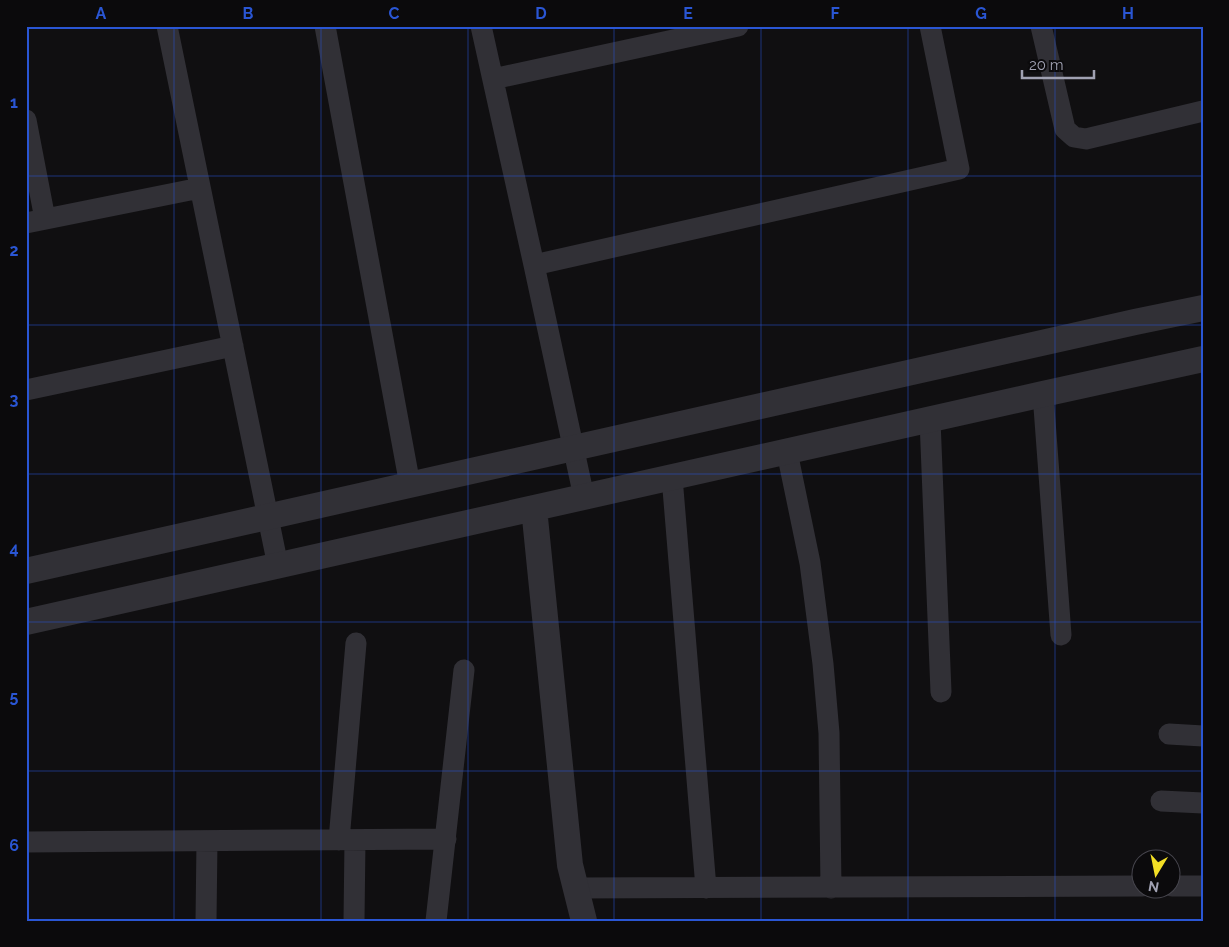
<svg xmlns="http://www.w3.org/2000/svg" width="1229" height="947" font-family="Raleway,sans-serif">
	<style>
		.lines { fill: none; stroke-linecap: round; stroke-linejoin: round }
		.minor { stroke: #313036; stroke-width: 21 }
		.tertiary { stroke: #313036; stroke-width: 26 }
		.grid { fill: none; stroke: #2a56d4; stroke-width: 1; stroke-opacity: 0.55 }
		.neatline { fill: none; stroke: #2a56d4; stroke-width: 2 }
		.grid-label { font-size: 16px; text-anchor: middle; font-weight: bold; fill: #2a56d4 }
	</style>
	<rect width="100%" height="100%" fill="#100f11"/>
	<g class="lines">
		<path class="minor" d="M167 26 278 566
			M325 26 410 485
			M481 26 534 265 584 497
			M1041 26 1065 129 1074 137 1086 139 1203 111
			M493 79 738 26
			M26 120 45 219
			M26 223 200 188
			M534 265 959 169 930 26
			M26 390 233 346
			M1043 394 1061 635
			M930 420 941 692
			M787 452 810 563 823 664 829 733 831 888
			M672 477 706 888
			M1169 734 1203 736
			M1161 801 1203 803
			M339 840 356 643
			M26 842 446 839
			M1172 886H1203
			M576 888 1142 886
			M206 921 207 841
			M354 921 355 840
			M436 921 464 670"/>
		<path class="tertiary" d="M534 508 570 865 584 921
			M26 571 1135 322 1203 308
			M26 622 1043 394 1203 359"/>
	</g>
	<path class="grid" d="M174 26V921M321 26V921M468 26V921M614 26V921M761 26V921M908 26V921M1055 26V921M26 176H1203M26 325H1203M26 474H1203M26 622H1203M26 771H1203"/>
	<rect width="1229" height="947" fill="none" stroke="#0b0a0c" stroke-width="55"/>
	<g transform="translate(1156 874) rotate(190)"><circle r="24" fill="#0b0a0c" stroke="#47464e"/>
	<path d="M0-4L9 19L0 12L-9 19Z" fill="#f3df25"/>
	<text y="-8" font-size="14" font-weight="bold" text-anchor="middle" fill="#a0a1b2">N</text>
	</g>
	<path d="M1022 70v8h72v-8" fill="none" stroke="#a0a1b2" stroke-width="2.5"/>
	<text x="1029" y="70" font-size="15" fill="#a0a1b2" stroke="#0b0a0c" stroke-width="4" paint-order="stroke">20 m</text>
	<rect x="28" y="28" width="1174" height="892" class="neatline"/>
	<g class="grid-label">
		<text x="101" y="19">A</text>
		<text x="248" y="19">B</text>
		<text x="394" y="19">C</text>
		<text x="541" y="19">D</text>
		<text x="688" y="19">E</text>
		<text x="835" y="19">F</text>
		<text x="981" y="19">G</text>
		<text x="1128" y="19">H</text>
		<text x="14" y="108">1</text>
		<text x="14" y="256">2</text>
		<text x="14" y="405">3</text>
		<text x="14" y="554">4</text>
		<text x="14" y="702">5</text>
		<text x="14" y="851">6</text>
	</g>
</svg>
